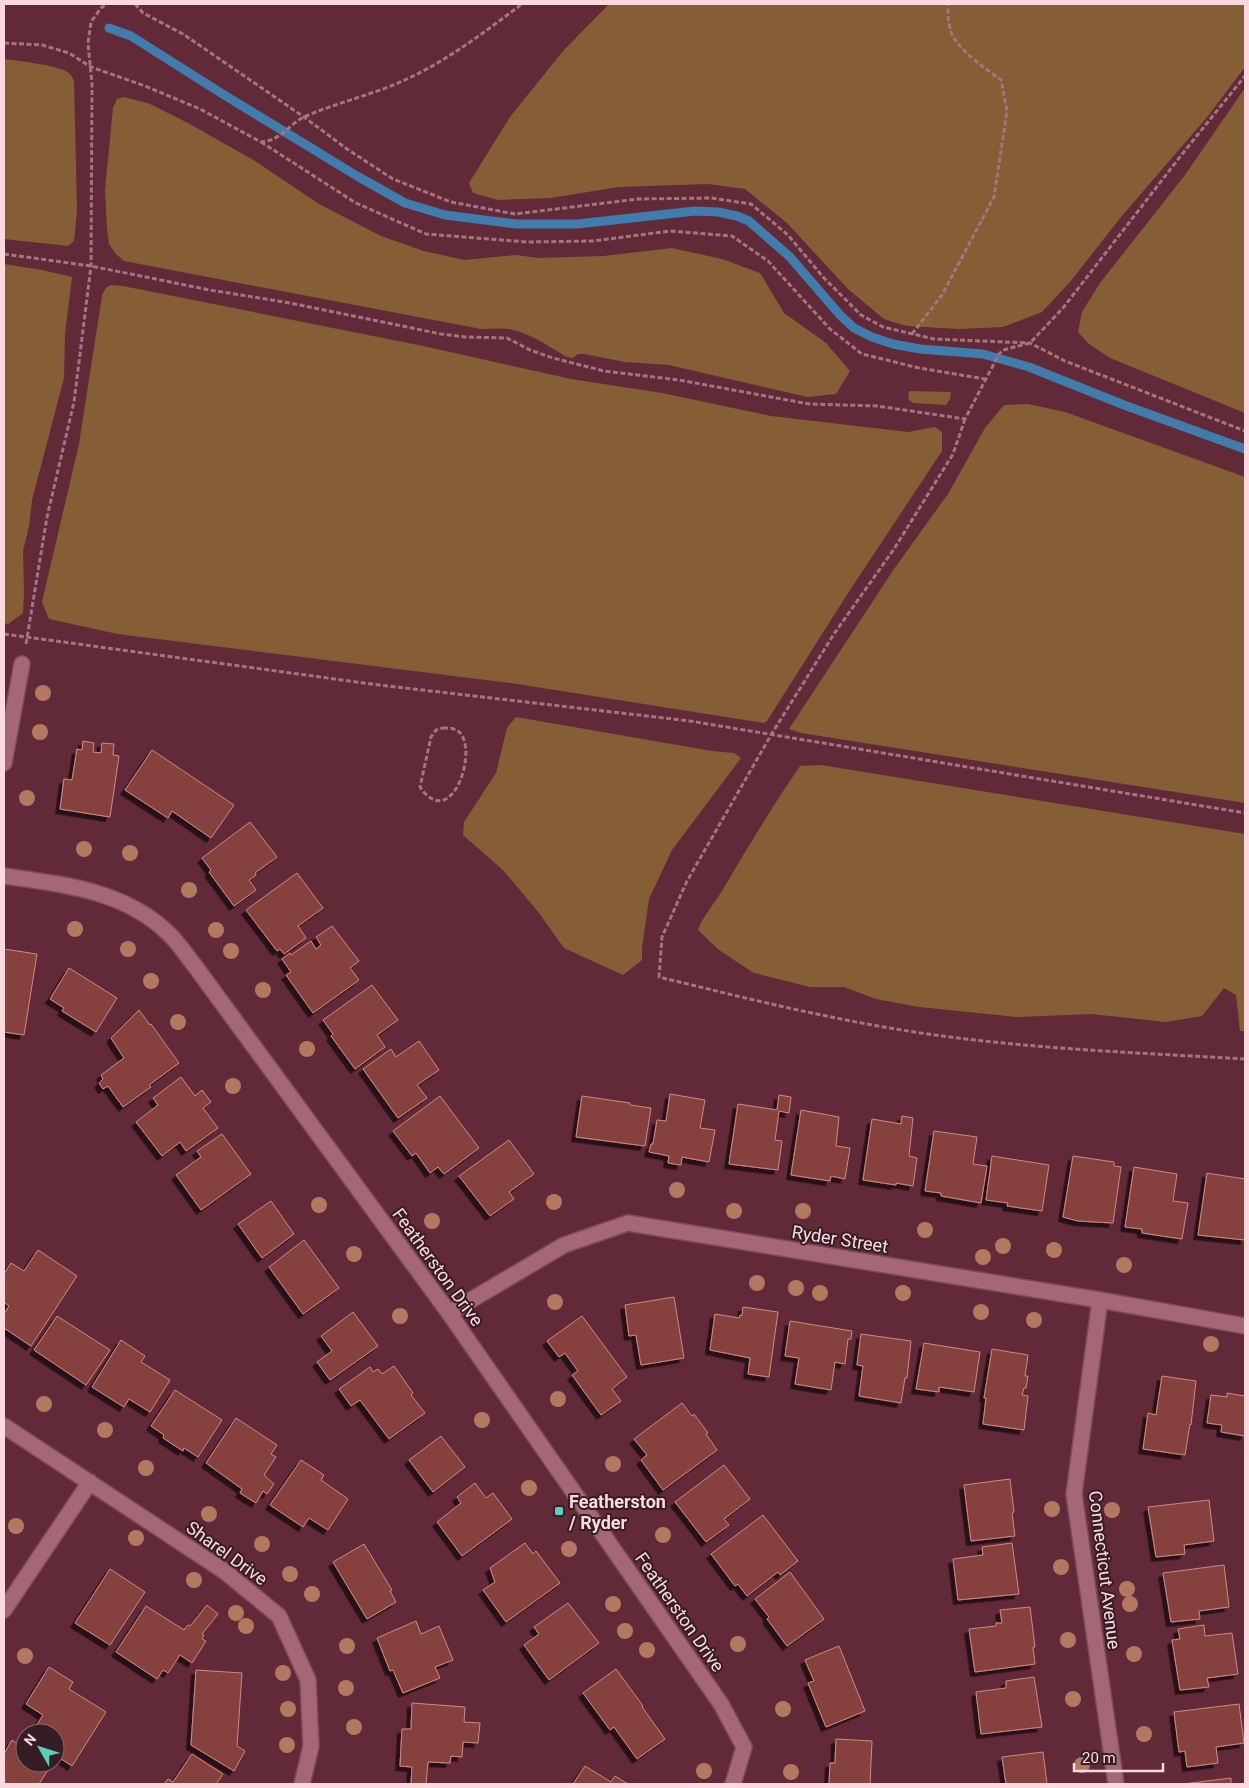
<svg xmlns="http://www.w3.org/2000/svg" width="1249" height="1788" font-family="Roboto,sans-serif">
	<style>
		.green { fill: #865e35 }
		.lines { fill: none; stroke-linecap: round; stroke-linejoin: round }
		.stream { stroke: #407cac; stroke-width: 9 }
		.building { fill: #86403c; stroke: #cd8b85; filter: url(#shadow) }
		.minor-casing { stroke: #7b4b59; stroke-width: 18 }
		.path { stroke: #a47580; stroke-width: 3; stroke-dasharray: 5 2.5; stroke-linecap: butt }
		.minor { stroke: #a56675; stroke-width: 15 }
		.tree { fill: #b37960 }
		.poi-dot { fill: #58cec0; stroke: #361d23; stroke-width: 2 }
		.labels { text-anchor: middle; dominant-baseline: central; stroke-width: 4; stroke-linejoin: round; paint-order: stroke }
		.street-label { font-size: 18px; fill: #fcd8df; stroke: #361d23 }
		.poi-label { font-size: 18px; font-weight: bold; fill: #fcd8df; stroke: #361d23; text-anchor: start }
	</style>
	<defs>
		<filter id="shadow"><feDropShadow dx="-4.5" dy="4.5" stdDeviation="0" flood-color="#0009"/></filter>
	</defs>
	<rect width="100%" height="100%" fill="#622a39"/>
	<path class="green" d="M609 4H1245V67L1208 116 1121 217 1070 282 1042 312 1003 327 959 329 907 326 884 319 848 289 787 223 745 189 708 184 618 187 551 198 498 200 473 193 469 183 510 117 563 51Z
		M4 59C18 61 61 65 70 74 72 76 73 79 74 81L77 211 74 241 68 246 4 239Z
		M1245 88V413L1110 358 1089 344 1078 332 1082 312 1100 283 1185 175Z
		M124 97 150 104 188 123 255 161 319 204 381 236 424 251 464 260 516 255 538 258 604 256 672 248 722 259 760 273 784 313 826 343 850 371 836 394 807 397 669 365 625 362 584 354H578L573 358 567 357C551 348 535 336 517 331 506 327 493 329 481 329L124 261 115 253 109 244 107 229 105 190 113 108 117 99Z
		M4 264 42 270 72 277 65 334 64 378 32 500 29 526 23 551 24 594 23 613 8 624 4 623Z
		M110 285 123 286 423 346 571 379 662 393 771 416 908 432 935 427 942 432V451L848 593 767 721 764 723 511 683 118 634 49 619 42 602 79 444 102 296 105 289Z
		M909 391 951 392 950 399 946 405 913 403 908 399Z
		M1028 404 1065 412 1245 477V803L801 733 789 729 894 569 948 494 985 428 1004 405Z
		M516 717 712 751 734 753 741 758 672 850 649 899 642 948V960L623 975 564 948 539 913 504 871 463 835 464 822 496 773 507 728Z
		M821 765 1245 834V1031H1240L1236 995 1224 988 1202 1016 1166 1022 1091 1014 1017 1017 919 1007 876 999 844 987H810L754 973 719 950 698 930C703 916 714 904 722 891 747 848 772 807 800 766Z"/>
	<g class="lines">
		<path class="stream" d="M109 28 131 36 221 93 357 176 405 203 445 215 516 224H577L695 211 718 212 737 216 749 221 790 257 840 315 854 328 872 337 893 344 920 349 983 354 1029 367 1124 405 1245 449"/>
	</g>
	<path class="building" d="M83 741 94 743 93 752 101 753 102 743 114 744 113 755 119 756 110 817 60 809 64 779 72 780 77 749 82 750Z
		M152 750 234 805 211 838 172 811 168 818 125 790Z
		M250 822 277 857 255 873 256 875 249 880 256 890 234 906 209 872 211 870 202 858Z
		M297 873 323 908 298 926 306 938 284 954 280 949 277 951 246 910Z
		M332 926 359 961 350 968 359 980 313 1013 286 975 291 972 282 959 290 953 291 955 311 941 316 949 321 945 316 937Z
		M4 949 37 954 24 1035 4 1032Z
		M69 968 117 998 96 1032 62 1011 64 1008 50 999Z
		M372 985 398 1020 377 1035 385 1047 355 1069 331 1036 333 1034 323 1020Z
		M139 1010 150 1025 151 1024 179 1063 149 1085 151 1087 123 1107 108 1086 103 1089 99 1083 103 1079 101 1075 124 1058 111 1038Z
		M419 1041 439 1070 417 1085 427 1098 398 1118 363 1069 391 1049 396 1057Z
		M181 1077 195 1096 202 1090 211 1102 203 1108 218 1128 186 1151 180 1142 162 1156 136 1122 158 1105 153 1098Z
		M670 1094 705 1100 700 1128 715 1130 709 1162 682 1157 681 1165 668 1163 669 1156 649 1152 651 1144H653L657 1120 666 1121Z
		M779 1095 791 1097 789 1113 779 1111 775 1140 782 1141 778 1170 729 1164 738 1104 777 1110Z
		M440 1096 479 1148 444 1174 438 1167 430 1173 416 1153 412 1156 393 1131Z
		M582 1096 630 1103V1105L651 1108 645 1146 576 1137Z
		M801 1110 839 1117 836 1146 850 1148 845 1179 831 1176 830 1181 791 1175Z
		M902 1116 913 1118 909 1156 917 1158 913 1186 896 1183V1185L863 1180 872 1119 901 1124Z
		M934 1131 977 1137 973 1164 987 1166 981 1203 941 1196V1193L925 1191Z
		M222 1134 251 1174 201 1210 176 1175 201 1157 197 1151Z
		M509 1140 534 1174 509 1192 514 1199 490 1216 459 1176Z
		M992 1156 1049 1165 1042 1211 1007 1206 1008 1203 986 1200Z
		M1073 1156 1114 1162V1166L1121 1167 1113 1223 1078 1221 1063 1217Z
		M1134 1167 1177 1174 1173 1201 1188 1203 1182 1239 1142 1233V1229L1125 1227Z
		M1207 1173 1245 1179V1240L1198 1235Z
		M271 1201 294 1234 262 1258 238 1224Z
		M304 1240 339 1288 303 1314 269 1267Z
		M38 1250 77 1276 31 1346 4 1328V1314L9 1306 4 1302V1274L11 1263 24 1271Z
		M674 1297 684 1358 641 1365 636 1335 629 1336 625 1305Z
		M743 1307 778 1312 769 1377 748 1374 750 1358 710 1350 715 1314 739 1318 740 1315 742 1316Z
		M353 1312 378 1346 330 1380 317 1362 332 1351 321 1336Z
		M57 1316 110 1350 86 1385 34 1350Z
		M582 1316 627 1377 612 1389 621 1401 601 1415 572 1375 578 1371 565 1353 559 1357 547 1341Z
		M790 1321 852 1331 851 1339H848L845 1364 835 1362 831 1390 795 1384 799 1358 785 1356Z
		M861 1334 911 1341 907 1378H905L901 1403 859 1396 863 1366 857 1365Z
		M121 1340 145 1356 141 1362 170 1380 150 1412 129 1399 124 1407 92 1387Z
		M924 1343 980 1352 974 1392 939 1387V1392L916 1389Z
		M992 1349 1028 1355 1025 1376H1028L1026 1388H1024L1022 1395 1028 1396 1024 1430 983 1424 986 1398H984Z
		M394 1366 413 1393 411 1395 425 1413 389 1439 360 1400 351 1406 339 1389 370 1367 373 1372 378 1369 382 1374Z
		M1162 1376 1196 1381 1191 1425 1190 1424 1185 1455 1143 1449 1148 1413 1156 1415Z
		M175 1390 222 1420 198 1457 184 1448 183 1451 163 1438 164 1435 151 1426Z
		M1227 1393 1245 1396V1436L1221 1432 1222 1425 1207 1423 1211 1395 1227 1397Z
		M682 1403 692 1416 694 1414 708 1433 706 1434 717 1450 663 1490 641 1460 647 1455 634 1439Z
		M236 1418 277 1445 271 1454 276 1457 264 1475 274 1484 267 1494 263 1491 256 1503 240 1493 242 1489 206 1463Z
		M441 1436 465 1467 433 1492 409 1460Z
		M301 1460 324 1475 321 1480 348 1499 328 1530 309 1518 303 1527 270 1505Z
		M724 1465 750 1499 724 1519 729 1525 706 1542 675 1502Z
		M1010 1479 1014 1512 1012 1513 1015 1536 971 1541 964 1485Z
		M475 1483 486 1498 493 1493 512 1519 462 1556 437 1522 461 1503 457 1497Z
		M1209 1500 1214 1541 1184 1545 1185 1554 1156 1557 1148 1507Z
		M763 1515 798 1561 780 1575 778 1572 747 1596 738 1584 735 1586 711 1554Z
		M525 1543 533 1554 536 1551 560 1583 506 1622 483 1590 495 1582 490 1568Z
		M1012 1543 1019 1594 958 1600 953 1559 983 1555 982 1547Z
		M364 1544 392 1590 390 1591 396 1602 367 1619 333 1562Z
		M1224 1565 1229 1607 1199 1611 1200 1619 1171 1622 1163 1573Z
		M110 1569 145 1592 110 1645 75 1623Z
		M790 1572 824 1619 787 1646 767 1619 769 1617 755 1599Z
		M568 1603 599 1643 549 1680 524 1645 539 1634 534 1627Z
		M207 1605 218 1614 202 1634 204 1635 202 1639 206 1641 192 1663 180 1655 168 1673 163 1670 157 1679 116 1652 146 1606 184 1630 188 1625 190 1626Z
		M1030 1607 1035 1647H1033L1035 1664 975 1672 969 1629 996 1626V1623H1002L1000 1610Z
		M416 1621 421 1634 439 1626 453 1660 435 1667 440 1678 403 1693 393 1670 390 1671 377 1638Z
		M1204 1625 1205 1636 1232 1633 1238 1674 1207 1678 1209 1687 1180 1690 1172 1640 1180 1639 1178 1629Z
		M839 1646 865 1711 826 1727 808 1683 814 1681 805 1660Z
		M49 1667 73 1682 69 1689 106 1712 72 1766 55 1755V1733H32L43 1715 26 1704Z
		M616 1669 643 1706 642 1707 665 1739 637 1759 614 1727 610 1730 583 1693Z
		M196 1670 242 1673 237 1746 245 1751 234 1771 191 1745Z
		M1034 1677 1042 1727 981 1734 976 1692 1006 1688V1681Z
		M412 1703 465 1707 464 1722 480 1723 478 1743 463 1742 462 1757 451 1756 450 1763 428 1762 426 1784H411L412 1767 400 1766 402 1729H411Z
		M1239 1704 1244 1743 1216 1747 1218 1763 1187 1767 1185 1751 1179 1752 1174 1712Z
		M836 1739 872 1741 870 1784H829L830 1763H835Z
		M12 1740 25 1749V1763H47L51 1765 39 1784H4V1754Z
		M1043 1752 1047 1784H1006L1002 1757Z
		M192 1754 223 1774 216 1784H164L168 1779 173 1782Z
		M585 1766 611 1782 615 1776 628 1784H573Z
		M1231 1778V1784H1183Z"/>
	<g class="lines">
		<defs>
			<path id="minor" d="M4 763 22 664
				M4 876C61 884 124 890 168 933 178 942 186 955 195 966L449 1313 721 1704 744 1747 733 1784
				M1100 1300 1074 1494 1116 1784
				M449 1313 564 1245 628 1223 1100 1300 1245 1326
				M4 1426 224 1571 279 1616 308 1680 311 1746 302 1784
				M4 1610 90 1482"/>
		</defs>
		<use href="#minor" class="minor-casing"/>
		<path class="path" d="M135 4 143 13 183 34 304 117 347 149 393 179 451 202 515 214 638 199 711 198 751 204 788 235 823 277 861 315 883 327 934 339 1030 343 1065 361 1245 431
			M4 43 42 45 69 53 91 67 145 86 200 109 261 142C283 140 288 124 306 116 339 102 375 94 407 79 448 60 486 31 522 4
			M261 142 356 203 426 234 527 242 593 241 670 231 732 236 768 261 830 329 862 354 919 368 985 379
			M4 254 91 266 210 290 290 303 441 334 466 337 507 338 530 350 553 358 604 371 679 380 809 404 877 406 965 419 999 354 1003 350 1030 343 1063 308 1183 153 1245 76
			M912 334 942 295 994 197 1007 111 1001 80C986 69 964 54 954 38 949 32 947 12 948 4
			M965 419 953 454 894 549 834 634 771 735 687 881 662 937 659 977C733 995 808 1014 884 1027 1003 1048 1125 1052 1245 1059
			M4 634 379 685 690 721 1245 813
			M26 644 47 517 74 402 91 266 92 84 88 43 91 22 101 8 106 4
			M443 728C448 728 454 728 458 731 480 747 452 834 420 787L431 737 436 730Z"/>
		<use href="#minor" class="minor"/>
	</g>
	<g class="tree">
		<circle cx="43" cy="693" r="8"/>
		<circle cx="40" cy="732" r="8"/>
		<circle cx="27" cy="798" r="8"/>
		<circle cx="84" cy="849" r="8"/>
		<circle cx="130" cy="853" r="8"/>
		<circle cx="189" cy="890" r="8"/>
		<circle cx="75" cy="929" r="8"/>
		<circle cx="216" cy="930" r="8"/>
		<circle cx="128" cy="949" r="8"/>
		<circle cx="231" cy="951" r="8"/>
		<circle cx="151" cy="981" r="8"/>
		<circle cx="263" cy="990" r="8"/>
		<circle cx="178" cy="1022" r="8"/>
		<circle cx="307" cy="1049" r="8"/>
		<circle cx="233" cy="1086" r="8"/>
		<circle cx="677" cy="1190" r="8"/>
		<circle cx="554" cy="1202" r="8"/>
		<circle cx="319" cy="1205" r="8"/>
		<circle cx="734" cy="1211" r="8"/>
		<circle cx="803" cy="1211" r="8"/>
		<circle cx="432" cy="1221" r="8"/>
		<circle cx="925" cy="1230" r="8"/>
		<circle cx="1003" cy="1246" r="8"/>
		<circle cx="1054" cy="1250" r="8"/>
		<circle cx="354" cy="1254" r="8"/>
		<circle cx="983" cy="1257" r="8"/>
		<circle cx="1124" cy="1265" r="8"/>
		<circle cx="757" cy="1283" r="8"/>
		<circle cx="796" cy="1288" r="8"/>
		<circle cx="820" cy="1293" r="8"/>
		<circle cx="903" cy="1293" r="8"/>
		<circle cx="555" cy="1302" r="8"/>
		<circle cx="981" cy="1312" r="8"/>
		<circle cx="400" cy="1316" r="8"/>
		<circle cx="1034" cy="1320" r="8"/>
		<circle cx="1211" cy="1344" r="8"/>
		<circle cx="558" cy="1399" r="8"/>
		<circle cx="44" cy="1404" r="8"/>
		<circle cx="482" cy="1420" r="8"/>
		<circle cx="105" cy="1430" r="8"/>
		<circle cx="613" cy="1464" r="8"/>
		<circle cx="146" cy="1468" r="8"/>
		<circle cx="529" cy="1488" r="8"/>
		<circle cx="1052" cy="1509" r="8"/>
		<circle cx="1112" cy="1510" r="8"/>
		<circle cx="209" cy="1514" r="8"/>
		<circle cx="16" cy="1526" r="8"/>
		<circle cx="663" cy="1535" r="8"/>
		<circle cx="136" cy="1538" r="8"/>
		<circle cx="262" cy="1544" r="8"/>
		<circle cx="569" cy="1549" r="8"/>
		<circle cx="1061" cy="1567" r="8"/>
		<circle cx="290" cy="1574" r="8"/>
		<circle cx="194" cy="1580" r="8"/>
		<circle cx="1127" cy="1589" r="8"/>
		<circle cx="312" cy="1594" r="8"/>
		<circle cx="613" cy="1604" r="8"/>
		<circle cx="1130" cy="1604" r="8"/>
		<circle cx="236" cy="1613" r="8"/>
		<circle cx="246" cy="1626" r="8"/>
		<circle cx="625" cy="1631" r="8"/>
		<circle cx="1068" cy="1640" r="8"/>
		<circle cx="738" cy="1644" r="8"/>
		<circle cx="347" cy="1646" r="8"/>
		<circle cx="647" cy="1650" r="8"/>
		<circle cx="1134" cy="1654" r="8"/>
		<circle cx="25" cy="1656" r="8"/>
		<circle cx="283" cy="1673" r="8"/>
		<circle cx="346" cy="1688" r="8"/>
		<circle cx="1073" cy="1699" r="8"/>
		<circle cx="288" cy="1709" r="8"/>
		<circle cx="783" cy="1709" r="8"/>
		<circle cx="354" cy="1727" r="8"/>
		<circle cx="1144" cy="1734" r="8"/>
		<circle cx="287" cy="1745" r="8"/>
		<circle cx="1082" cy="1765" r="8"/>
		<circle cx="704" cy="1771" r="8"/>
		<circle cx="791" cy="1772" r="8"/>
	</g>
	<rect class="poi-dot" x="554" y="1506" width="10" height="10" rx="2.5"/>
	<g class="labels">
		<g class="street-label">
			<text transform="translate(840 1239) rotate(9)">Ryder Street</text>
			<text transform="translate(438 1267) rotate(54)">Featherston Drive</text>
			<text transform="translate(227 1553) rotate(36)">Sharel Drive</text>
			<text transform="translate(1105 1570) rotate(83)">Connecticut Avenue</text>
			<text transform="translate(680 1612) rotate(55)">Featherston Drive</text>
		</g>
		<g class="poi-label">
			<text x="569" y="1501">Featherston<tspan x="569" dy="21">/ Ryder</tspan></text>
		</g>
	</g>
	<rect width="1249" height="1788" fill="none" stroke="#fcd8df" stroke-width="10"/>
	<g transform="translate(40 1748) rotate(309)"><circle r="24" fill="#361d23" stroke="#85686e"/>
	<path d="M0-4L9 19L0 12L-9 19Z" fill="#58cec0"/>
	<text y="-8" font-size="14" font-weight="bold" text-anchor="middle" fill="#fcd8df">N</text>
	</g>
	<path d="M1074 1763v8h89v-8" fill="none" stroke="#fcd8df" stroke-width="2.5"/>
	<text x="1082" y="1763" font-size="15" fill="#fcd8df" stroke="#361d23" stroke-width="4" paint-order="stroke">20 m</text>
</svg>
